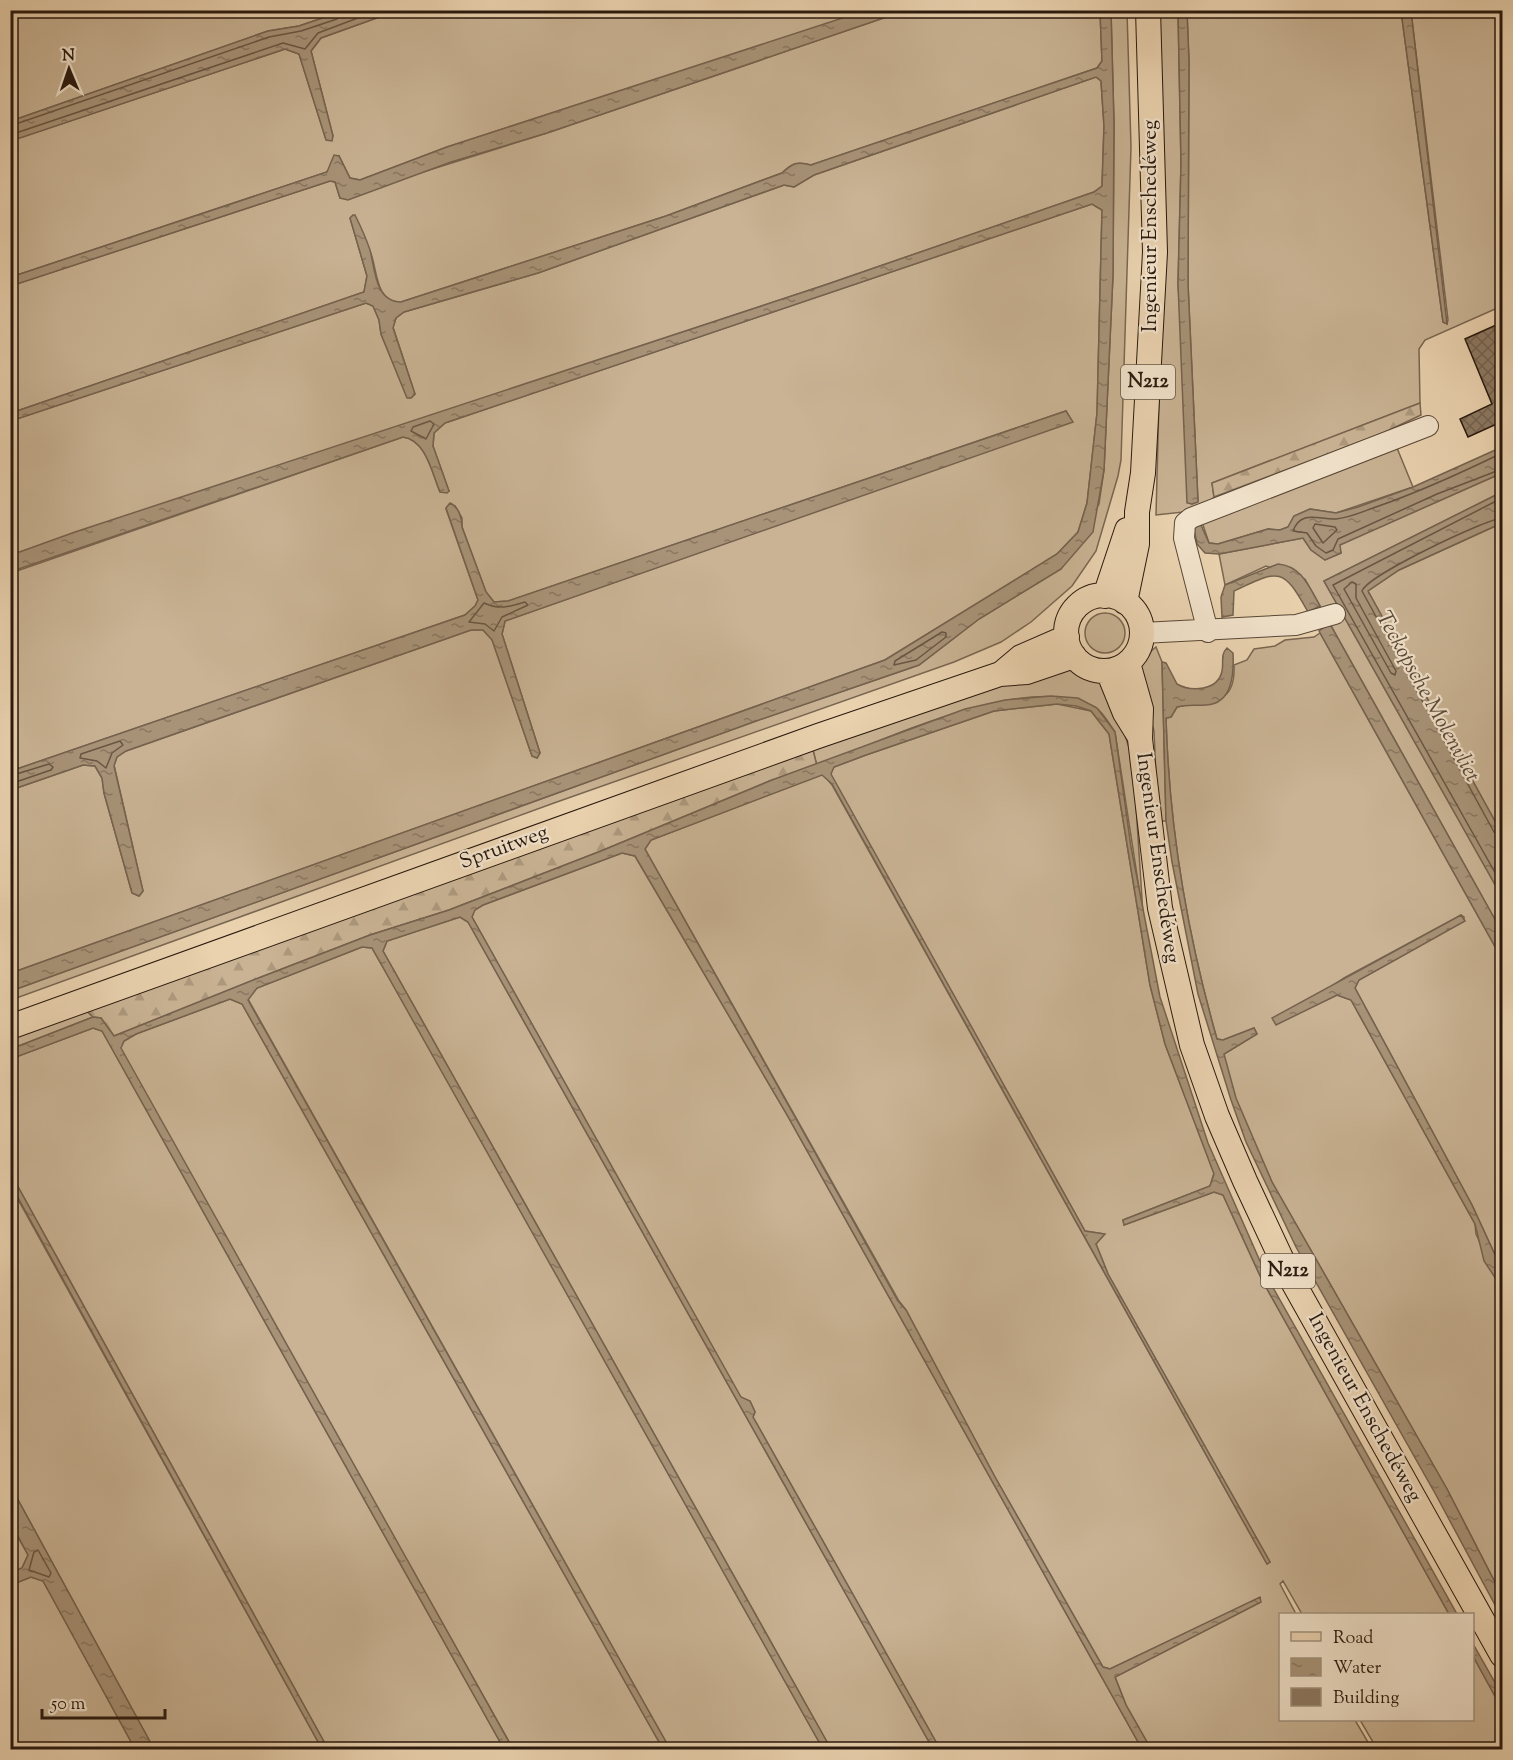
<svg xmlns="http://www.w3.org/2000/svg" width="1513" height="1760" font-family="'Sorts Mill Goudy',serif">
	<style>
		.grass { fill: #c9b394; stroke: #796651; stroke-width: 1.5 }
		.forest { fill: url(#forest-firs); stroke: #796651; stroke-width: 1.5 }
		.water { fill: url(#water-ripples); stroke: #75624e; stroke-width: 1.5 }
		.lines { fill: none; stroke-linecap: round; stroke-linejoin: round }
		.shore { stroke: #685643; stroke-width: 1.5 }
		.building { fill: url(#building-cross-hatch); stroke: #29190e; stroke-width: 1.5 }
		.minor-casing { stroke: #594736; stroke-width: 22 }
		.major-casing { stroke: #29190e; stroke-width: 26 }
		.minor { stroke: #f1e2cb; stroke-width: 20 }
		.major { stroke: #ead2af; stroke-width: 24 }
		.labels { text-anchor: middle; dominant-baseline: central; stroke-width: 4.5; stroke-linejoin: round; paint-order: stroke }
		.shield { fill: #f1e2cb; stroke: #655547; stroke-width: 1.5 }
		.shield-label { font-size: 20px; font-weight: bold; fill: #29190e }
		.street-label { font-size: 21px; fill: #29190e; stroke: #f1e2cb }
		.water-label { font-size: 22px; font-style: italic; fill: #5c4a38; stroke: #f1e2cb }
	</style>
	<defs>
		<pattern id="forest-firs" width="22" height="20" patternUnits="userSpaceOnUse" patternTransform="scale(1.5)"><rect width="22" height="20" fill="#c9b394"/><path d="M5 1l3.5 6h-7zM16 11l3.5 6h-7z" fill="#ad997e"/></pattern>
		<pattern id="water-ripples" width="26" height="14" patternUnits="userSpaceOnUse" patternTransform="scale(1.5)"><rect width="26" height="14" fill="#a89378"/><path d="M2 4q2-2 4 0t4 0M15 11q2-2 4 0t4 0" fill="none" stroke="#897761"/></pattern>
		<pattern id="building-cross-hatch" width="8" height="8" patternUnits="userSpaceOnUse" patternTransform="scale(1.5)"><rect width="8" height="8" fill="#8d7962"/><path d="M0 0l8 8M0 8l8-8" fill="none" stroke="#73624f"/></pattern>
	</defs>
	<rect width="100%" height="100%" fill="#ead2af"/>
	<filter id="stains"><feTurbulence type="fractalNoise" baseFrequency=".00333" numOctaves="4"/><feColorMatrix values="0 0 0 0 .2 0 0 0 0 .09 0 0 0 0 .02 0 0 0 .5 -.17"/></filter>
	<radialGradient id="worn" r=".72"><stop offset=".6" stop-color="#630" stop-opacity="0"/><stop offset="1" stop-color="#630" stop-opacity=".3"/></radialGradient>
	<path class="grass" d="M10 11H343L299 26 268 31 11 121Z
		M396 11H867L447 147 360 180 350 178 339 156 327 172 11 277 10 141 285 49 299 54 326 139 333 136 311 51 321 38Z
		M904 11H1100L1102 61 1097 68 811 165C797 161 792 163 782 173L666 216 401 302C374 302 378 269 370 251 364 240 357 229 350 218L367 276 364 292 11 413 10 286 330 181 335 182 340 198 547 133Z
		M1111 11H1127L1131 147 1121 460 1118 476 1096 551 1072 586 1031 622 1001 642 954 662 554 803 11 1000V991L756 721 919 665 979 619 1061 569 1099 504 1104 470 1113 275 1114 124Z
		M1159 11H1178L1181 163 1178 284 1192 504 1198 501 1188 284 1189 62 1187 11H1401L1443 322 1447 324 1448 320 1411 11H1502V306L1425 340 1419 349 1420 403 1212 483 1214 497 1202 510 1156 515 1163 251Z
		M1096 77 1101 81 1104 126 1102 186 1094 192 825 285 11 555 10 421 366 303 373 306 379 320 381 334 407 397 411 398 415 394 393 327 396 318 404 312 538 273 784 185 794 187 814 175Z
		M1092 204 1102 210 1097 413 1087 503 1078 532 1057 554 885 660 11 973V790L83 765 95 766 102 778 104 793 132 893 139 896 143 891 114 765 117 757 126 751 471 630H483L492 639 532 756 537 758 540 753 502 634 505 621 1072 421 1066 411 508 601 494 602 486 592 462 527V518L455 506 446 509 478 600 475 606 465 615 11 771V573L403 437C426 440 432 473 440 492L449 491 433 446 434 433 445 423Z
		M1397 448 1413 487 1336 513 1310 509 1294 516 1288 527 1280 530 1268 529 1218 544 1209 543 1201 519Z
		M1502 473V492L1324 581 1502 897V932L1305 579 1266 566 1225 585 1219 554 1303 538 1311 550 1325 560 1341 553 1339 545Z
		M1502 523V834L1368 591 1399 570Z
		M1085 633a20 20 0 1 1 40 0a20 20 0 1 1-40 0Z
		M1320 633 1502 959V1270L1472 1205 1355 988 1359 980 1464 921V917L1461 915 1344 978 1276 1024 1337 995 1351 1000 1475 1224 1476 1234 1502 1288V1596L1447 1489 1272 1182C1256 1145 1227 1094 1224 1054L1257 1034 1254 1028 1223 1040 1217 1039C1187 934 1169 827 1166 718L1171 717 1177 707C1207 699 1236 709 1234 665L1247 660 1254 649 1275 646 1285 640 1314 637Z
		M1156 647 1162 662 1166 821H1158L1154 731 1138 669 1144 657Z
		M1066 667 1081 670 1100 681 1120 720 1133 760 1143 914 1115 732C1110 725 1103 712 1095 707 1027 670 885 740 817 766L812 746C896 718 980 691 1066 667Z
		M1057 704 1091 711 1109 734 1150 985 1165 1044 1214 1173 1210 1186 1123 1220 1124 1225 1214 1192 1223 1195 1262 1280 1449 1614H1302L1283 1581 1280 1584 1296 1614H1280V1720H1355L1372 1749H1151L1126 1705 1115 1677 1260 1602V1598L1110 1669 1103 1667 995 1477 906 1310 899 1301 645 849 651 840 823 774 832 785 1267 1564 1270 1562 1108 1274 1096 1244 1104 1234 1085 1231 830 774 834 767 866 755 994 711Z
		M622 853 635 856 786 1113 1142 1749H940L753 1417 755 1412 750 1401 741 1398 472 917 474 910 483 905Z
		M460 917 468 922 933 1749H831L383 951 387 941Z
		M362 947 372 948 394 986 823 1749H670L248 999 257 988Z
		M230 999 242 1004 663 1749H513L120 1049 124 1041 136 1034Z
		M85 1009 93 1017 11 1049V1036Z
		M93 1028 102 1031 504 1749H328L11 1174 10 1059Z
		M10 1185 322 1749H154L11 1487Z
		M10 1523 28 1555 22 1568 11 1573Z
		M31 1577 43 1581 135 1749 11 1750V1585Z
		M1473 1656 1502 1709V1749H1377L1360 1720H1472Z"/>
	<path class="forest" d="M1420 403 1421 415 1383 433 1214 497 1212 483Z
		M812 746 817 766 772 780 601 851 449 910 370 935 256 979 114 1036 101 1018 93 1017 85 1009Z"/>
	<path class="water" d="M867 10 904 11 547 133 451 162 348 200 340 198 335 182 330 181 11 286V277L327 172 334 155 339 156 350 178 360 180 447 147Z
		M343 11H396L321 38 311 51 333 136 332 141 326 140 299 54 285 49 11 141V121L268 31 299 26Z
		M1100 11H1111L1114 124 1113 275 1104 470 1093 532 1061 569 979 619 919 665 756 721 11 991V973L885 660 1057 554 1078 532 1087 503 1097 413 1102 210 1092 204 445 423 434 433 433 446 449 491 447 493 440 492C432 473 426 440 403 437L10 572 11 555 75 532 825 285 1094 192 1102 186 1104 126 1101 81 1096 77 814 175 794 187 784 185 538 273 404 312 396 318 393 328 415 394 411 398H407L381 334 379 320 373 306 366 303 11 421V413L364 292 367 276 350 218 353 215H355C361 227 366 238 370 250 375 269 375 302 401 302L666 216 782 173C793 163 797 161 811 165L1097 68 1102 61Z
		M1178 11H1187L1189 62 1188 284 1198 502 1192 504 1187 503 1178 284 1181 163Z
		M1401 11H1411L1447 324 1443 322Z
		M1066 411 1073 422 505 621 502 634 540 753 537 758 532 756 492 640 483 630H471L126 751 117 757 114 766 143 891 139 896 132 893 104 793 102 778 95 766 83 765 11 790V771L465 615 475 606 478 600 446 508 450 503C459 507 462 518 462 527L486 592 494 602 508 601Z
		M1502 447V473L1340 545 1341 553 1325 560 1311 550 1303 538 1219 554 1205 553 1197 544 1194 529 1197 525H1201L1209 543 1218 544 1268 529 1280 530 1288 527 1294 516 1310 509 1336 513 1358 507 1413 487Z
		M1502 492V523L1399 570 1368 591 1502 834V897L1324 581Z
		M1278 564C1302 566 1309 587 1320 606L1308 612C1283 567 1280 569 1234 591L1233 615 1222 617 1221 597 1225 585Z
		M1326 626H1331L1502 932V959L1319 631Z
		M1227 648 1233 653C1234 672 1233 704 1206 705 1195 706 1188 704 1177 707L1171 717 1166 718C1169 827 1187 934 1217 1039L1223 1040 1254 1028 1257 1034 1224 1054 1236 1098 1272 1182 1447 1489 1502 1596V1618L1436 1495 1296 1247 1246 1142 1231 1100 1198 994 1172 862 1166 821 1162 662 1166 663 1177 684C1191 692 1218 691 1222 671 1224 662 1220 655 1227 648Z
		M1051 696 1078 698 1097 708 1115 732 1131 847 1160 997 1208 1143 1267 1277 1457 1614H1449L1262 1280 1223 1195 1214 1192 1124 1225 1123 1220 1210 1186 1214 1174 1165 1044 1150 985 1109 734 1091 711 1076 706 1057 704 994 711 866 755 834 767 831 774 1085 1231 1105 1234 1096 1244 1108 1274 1270 1562 1267 1564 832 784 822 775 651 840 645 849 898 1301 906 1310 995 1477 1103 1667 1110 1669 1260 1597 1261 1602 1115 1677 1126 1705 1151 1749H1142L786 1113 635 856 622 853 483 905 475 910 472 917 741 1397 750 1401 755 1412 753 1417 940 1749H933L468 922 460 917 387 941 383 951 831 1749H823L372 948 362 947 257 988 248 1000 670 1749H663L242 1004 230 999 136 1034 124 1041 121 1048 513 1749H504L102 1031 93 1028 11 1059V1049L93 1017 101 1018 114 1036 256 979 370 935 449 910 601 851 772 780 965 709 1005 700Z
		M1461 915 1465 921 1359 980 1355 988 1472 1205 1502 1270V1288L1484 1261 1475 1224 1351 1000 1337 995 1276 1025 1272 1018Z
		M11 1174 328 1749H322L11 1185Z
		M11 1487 154 1749H135L43 1581 31 1577 11 1585V1573L22 1568 28 1555 11 1523Z
		M1472 1642 1502 1695V1709L1473 1656Z"/>
	<g class="lines">
		<path class="shore" d="M10 126 269 37 301 31 337 19 341 10
			M10 135 283 43 305 49 318 33 379 10
			M430 421 434 424 426 439 411 431 413 427Z
			M1502 453C1461 473 1419 492 1376 507 1364 511 1349 518 1336 519 1319 520 1301 509 1293 531L1307 533 1316 546 1326 553 1333 550 1338 539 1437 494 1502 469
			M1502 498 1333 585 1502 885
			M1502 518C1484 520 1368 575 1362 591L1494 832 1502 836
			M1315 524 1335 527 1337 530 1323 543 1313 528Z
			M1352 582 1356 584V598L1396 671 1395 675 1391 673 1344 589Z
			M484 603C499 610 509 607 525 602L528 605 502 617 494 631 485 624 469 622Z
			M942 632 946 633V637L916 660 894 665 895 661Z
			M120 741 123 745 112 753 106 768 97 761 80 758 81 754Z
			M10 776 49 764 53 767 51 770 10 784
			M38 1550 51 1573 49 1577 29 1570 34 1552Z"/>
	</g>
	<path class="building" d="M1503 322V426L1501 422 1468 437 1460 419 1492 404 1465 339Z"/>
	<g class="lines">
		<defs>
			<path id="minor" d="M1208 632 1184 538 1185 523 1191 518 1428 426
				M1142 633 1296 625 1335 614"/>
			<path id="major" d="M1066 633a38 38 0 1 1 76 0a38 38 0 1 1-76 0Z
				M1105 596 1127 530
				M1125 602 1137 544V512L1143 473 1155 252 1148 10
				M1128 663 1141 709 1140 739 1160 908 1192 1045 1217 1116 1245 1181 1289 1275 1502 1655
				M1108 671 1125 713 1138 734
				M1002 673 1021 657 1067 637
				M10 1027 818 736 1000 674 1027 672 1074 656"/>
		</defs>
		<use href="#minor" class="minor-casing"/>
		<use href="#major" class="major-casing"/>
		<use href="#minor" class="minor"/>
		<use href="#major" class="major"/>
	</g>
	<g class="labels">
		<g class="shield">
			<rect x="1121" y="365" width="54" height="34" rx="4.5"/>
			<rect x="1261" y="1254" width="54" height="34" rx="4.5"/>
		</g>
		<g class="shield-label">
			<text x="1148" y="382">N212</text>
			<text x="1288" y="1271">N212</text>
		</g>
		<g class="street-label">
			<text transform="translate(1151 226) rotate(-90)">Ingenieur Enschedéweg</text>
			<text transform="translate(504 848) rotate(-20)">Spruitweg</text>
			<text transform="translate(1157 858) rotate(82)">Ingenieur Enschedéweg</text>
			<text transform="translate(1364 1408) rotate(61)">Ingenieur Enschedéweg</text>
		</g>
		<g class="water-label">
			<text transform="translate(1427 697) rotate(61)">Teckopsche Molenvliet</text>
		</g>
	</g>
	<rect width="1513" height="1760" fill="none" stroke="#ead2af" stroke-width="36"/>
	<rect x="12" y="12" width="1489" height="1736" fill="none" stroke="#29190e" stroke-width="3"/>
	<rect x="18" y="18" width="1477" height="1724" fill="none" stroke="#29190e" stroke-width="1.5"/>
	<rect x="1279" y="1613" width="195" height="108" fill="#f1e2cb" stroke="#a1927f" stroke-width="1.5"/>
	<rect x="1291" y="1632" width="30" height="9" fill="#ead2af" stroke="#a1927f" stroke-width="1.5"/>
	<text x="1333" y="1643" font-size="18" fill="#29190e">Road</text>
	<rect x="1291" y="1658" width="30" height="18" fill="url(#water-ripples)" stroke="#a1927f" stroke-width="1.5"/>
	<text x="1333" y="1673" font-size="18" fill="#29190e">Water</text>
	<rect x="1291" y="1688" width="30" height="18" fill="#8d7962" stroke="#a1927f" stroke-width="1.5"/>
	<text x="1333" y="1703" font-size="18" fill="#29190e">Building</text>
	<g transform="translate(69 69) rotate(358)" stroke="#f1e2cb" stroke-width="4.5" paint-order="stroke">
	<path d="M0-4.5L10 22L0 15L-10 22Z" fill="#29190e"/>
	<text y="-9" font-size="16" font-weight="bold" text-anchor="middle" fill="#29190e">N</text>
	</g>
	<path d="M42 1709v9h123v-9" fill="none" stroke="#29190e" stroke-width="3"/>
	<text x="51" y="1709" font-size="18" fill="#29190e" stroke="#f1e2cb" stroke-width="4.5" paint-order="stroke">50 m</text>
	<rect width="100%" height="100%" filter="url(#stains)"/>
	<rect width="100%" height="100%" fill="url(#worn)"/>
</svg>
